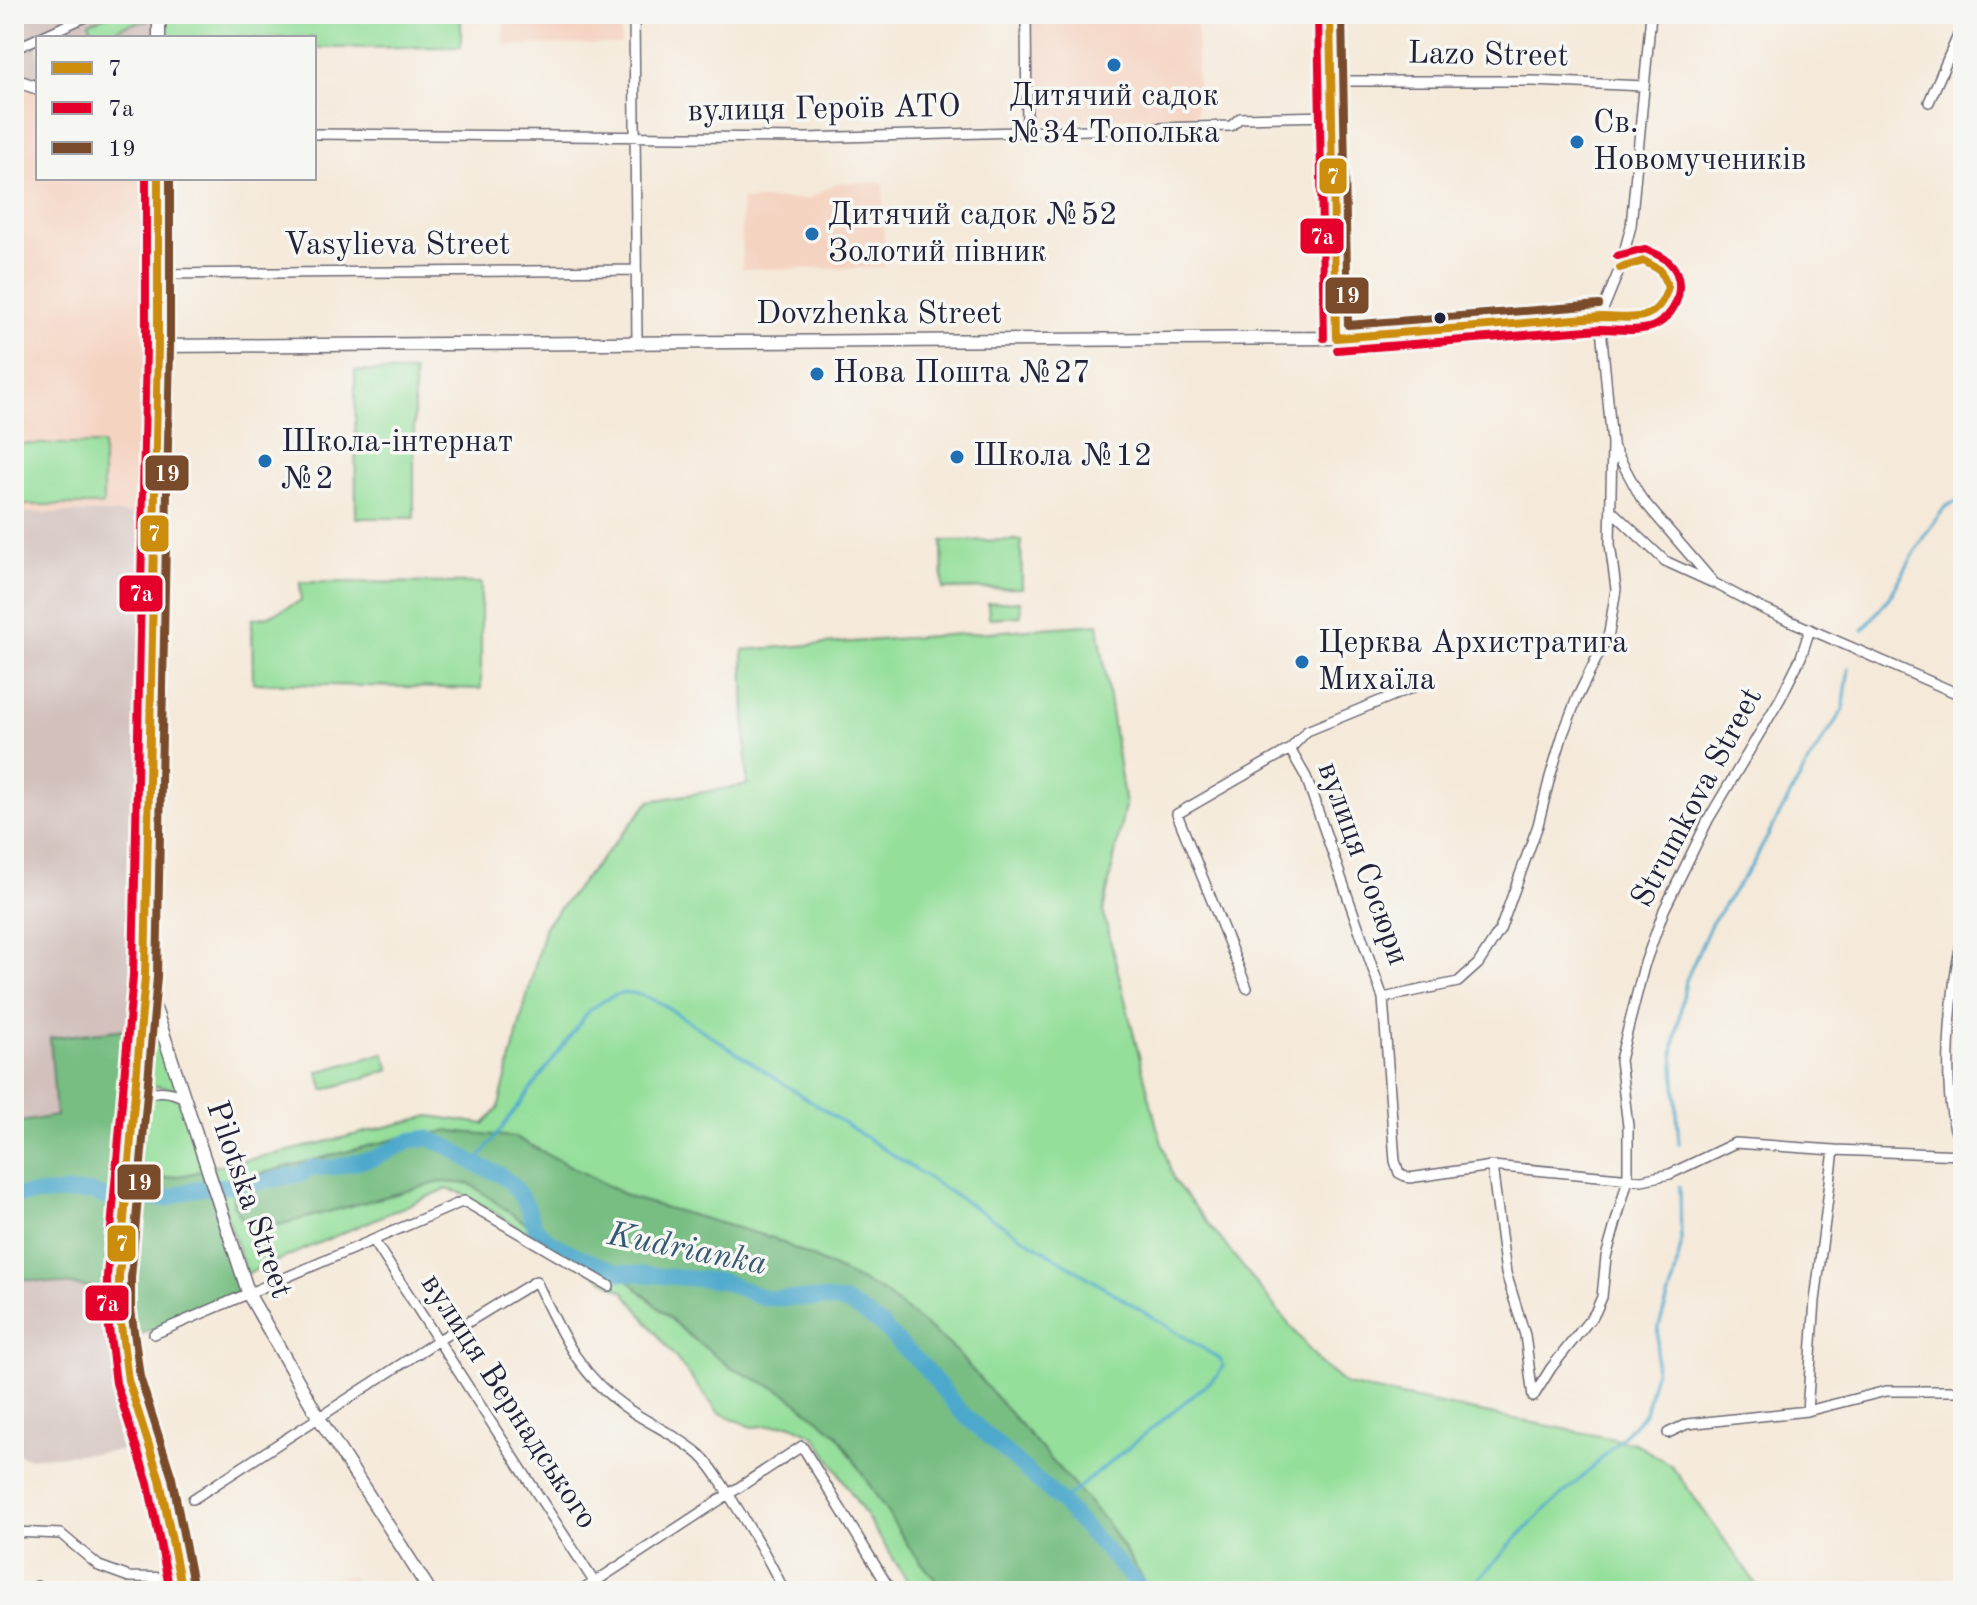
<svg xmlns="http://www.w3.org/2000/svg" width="1977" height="1605" font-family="'Old Standard TT',serif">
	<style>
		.built { fill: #f5d3c1 }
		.industrial { fill: #d1c0bc }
		.green { fill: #95df9b; stroke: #5c806b; stroke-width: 2 }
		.forest { fill: #78be83; stroke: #4d705f; stroke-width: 2 }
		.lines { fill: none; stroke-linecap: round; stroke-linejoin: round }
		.stream { stroke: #4ea9cc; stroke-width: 3 }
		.river { stroke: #4ea9cc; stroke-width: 16 }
		.minor-casing { stroke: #6c6872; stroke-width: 12 }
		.tertiary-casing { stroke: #6c6872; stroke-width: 15 }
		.minor { stroke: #fff; stroke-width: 9 }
		.tertiary { stroke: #fff; stroke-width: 12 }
		.bus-1-casing { stroke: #f6f6f2; stroke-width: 14 }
		.bus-2-casing { stroke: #f6f6f2; stroke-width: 14 }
		.bus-3-casing { stroke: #f6f6f2; stroke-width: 14 }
		.bus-1 { stroke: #cc8c0c; stroke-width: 8 }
		.bus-2 { stroke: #e4002b; stroke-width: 8 }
		.bus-3 { stroke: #7a4b2a; stroke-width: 8 }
		.poi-dot { fill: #1f6fb2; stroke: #f6f6f2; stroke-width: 3 }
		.bus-dot { fill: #22223b; stroke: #f6f6f2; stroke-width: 3 }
		.labels { text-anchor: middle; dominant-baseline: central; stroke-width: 7; stroke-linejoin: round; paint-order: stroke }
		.street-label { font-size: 32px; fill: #22223b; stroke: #f6f6f2 }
		.poi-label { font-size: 32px; fill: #22223b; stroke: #f6f6f2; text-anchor: start }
		.water-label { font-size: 34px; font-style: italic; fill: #345875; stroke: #f6f6f2 }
		.line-badge { stroke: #f6f6f2; stroke-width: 3 }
		.badge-label { font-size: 22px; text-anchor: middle; font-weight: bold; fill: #fff }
	</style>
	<rect width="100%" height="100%" fill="#f6f6f2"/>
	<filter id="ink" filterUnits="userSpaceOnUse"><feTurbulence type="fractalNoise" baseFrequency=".0125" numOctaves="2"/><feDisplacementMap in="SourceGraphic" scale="16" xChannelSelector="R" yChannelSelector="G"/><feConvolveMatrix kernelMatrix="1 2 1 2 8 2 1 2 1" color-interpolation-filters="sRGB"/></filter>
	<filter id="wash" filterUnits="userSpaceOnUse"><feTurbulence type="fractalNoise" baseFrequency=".006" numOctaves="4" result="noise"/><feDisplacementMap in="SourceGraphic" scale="32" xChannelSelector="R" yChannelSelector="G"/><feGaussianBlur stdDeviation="1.8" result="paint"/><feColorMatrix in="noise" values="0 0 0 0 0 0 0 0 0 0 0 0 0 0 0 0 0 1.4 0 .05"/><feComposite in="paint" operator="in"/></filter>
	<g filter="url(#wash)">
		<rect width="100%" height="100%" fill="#f5e9d9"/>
		<path class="built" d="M504 14H621V44L504 45Z
			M1031 14H1197V116L1033 123Z
			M26 86 38 91V178H154L150 513H14V119Z
			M883 182 884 268 742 269 741 200 809 199 837 183Z
			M351 1576 359 1591H259V1590Z"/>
		<path class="industrial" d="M14 14H155V38H38V89L26 86 14 119Z
			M14 513H150L141 976 114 1277 145 1449 27 1458 14 1452Z"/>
		<path class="green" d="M112 14H151L147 21C133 24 118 24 108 38L94 36 89 22Z
			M163 14H461V47L314 48V38H163Z
			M355 371 414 372V518H356Z
			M14 444H103V505H14Z
			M1021 540 1022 588 943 589 942 541Z
			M300 582 481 583V689L253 683 252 619 269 616 301 601Z
			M1020 601 1021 616 989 618 988 603Z
			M1098 624 1125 805 1103 912 1157 1127 1174 1181 1320 1363 1346 1385 1634 1443 1671 1465 1761 1591H914L815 1436 790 1424 752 1427 718 1412 624 1292 462 1193 446 1189 246 1274 211 1167 285 1152 430 1116 484 1124 498 1109 545 926 650 801 747 785 743 650Z
			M147 997 177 1089 157 1086 139 1094Z
			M384 1053 390 1070 324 1090 318 1072Z
			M158 1095H171L181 1101 204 1170C178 1178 158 1180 132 1176L138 1106 147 1098Z"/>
		<path class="forest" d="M136 1028 123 1174 109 1229 103 1289 14 1278V1123L56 1116 50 1038Z
			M449 1131 515 1137 631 1198 773 1238 882 1291 951 1346 1107 1523 1151 1591H944L909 1547 837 1434 784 1392 731 1368 686 1333 628 1280 529 1226 470 1184 441 1182 279 1225 242 1219 233 1204V1189L259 1174 403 1137Z
			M204 1170 244 1293 126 1340 123 1278 132 1176C158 1180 178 1178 204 1170Z"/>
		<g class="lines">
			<path class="stream" d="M1863 630 1891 595 1924 536 1946 506 1963 499
				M1679 1144 1673 1052 1686 980 1711 924 1752 865 1809 761 1843 710 1849 668
				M475 1164 589 1011C619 988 629 988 662 1004L951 1193 1220 1359 1223 1366 1218 1375 1061 1502
				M1467 1591 1532 1522 1590 1470 1645 1413 1655 1372 1659 1326 1674 1279 1681 1245 1680 1186"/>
			<path class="river" d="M14 1195 92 1192 106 1198 166 1199 194 1189 257 1183 301 1174 312 1168 335 1167 375 1158 412 1140 428 1138 453 1149 475 1164 499 1174 512 1184 526 1204 535 1227 548 1240 582 1258 617 1272 722 1281 765 1298 822 1299 844 1302 859 1310 880 1324 898 1342 926 1369 959 1410 1057 1498 1144 1591"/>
		</g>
	</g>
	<g filter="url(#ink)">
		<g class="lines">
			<defs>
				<path id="minor" d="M634 14 637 343
					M1026 14 1027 132
					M1651 14 1631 226 1620 268 1600 317 1612 443 1610 544 1616 589 1609 633 1577 698 1563 734 1550 777 1538 825 1500 930 1478 964 1458 982 1383 998 1395 1161 1399 1173 1409 1178 1492 1166 1642 1180 1670 1174 1735 1143 1834 1150 1963 1155
					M14 49 92 14
					M1331 81H1533L1644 86
					M1929 102 1963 24
					M314 134 806 138 1231 126 1240 118 1332 116
					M158 274 636 270
					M1336 338 1600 317
					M1613 446 1641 498 1714 583 1763 609 1963 696
					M1612 511 1665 561 1711 582
					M1290 749 1306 777 1383 998
					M1963 937C1951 978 1938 1114 1963 1147
					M1247 988 1177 814 1290 749 1307 731 1414 687
					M134 1104C151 1089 165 1088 185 1098
					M1492 1166 1506 1273 1525 1335 1533 1397
					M374 1241 600 1591
					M154 1334 464 1201 609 1286
					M1533 1397 1551 1368 1595 1313 1602 1297 1606 1257 1628 1179V1126L1620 1060 1644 966 1664 910 1708 820 1780 699 1801 657 1810 629
					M1807 1411 1815 1301 1834 1150
					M1668 1433 1687 1424 1807 1411 1886 1391H1963
					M193 1499 437 1341 536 1281C561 1333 579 1376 628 1409 651 1425 679 1436 700 1455 713 1467 720 1481 729 1495 749 1527 768 1557 784 1591
					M14 1532 61 1534 99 1566 129 1577 180 1578
					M37 1586V1591
					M581 1591 802 1446 891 1591"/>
				<path id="tertiary" d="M159 38V14
					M14 80 38 88
					M158 178V346L145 977 119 1277V1310L128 1380 160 1480 182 1591
					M158 346 1336 338 1330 14
					M147 984 249 1295 319 1418 430 1591"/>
			</defs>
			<use href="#minor" class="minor-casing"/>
			<use href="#tertiary" class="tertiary-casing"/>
			<use href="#minor" class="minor"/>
			<use href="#tertiary" class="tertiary"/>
			<defs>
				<path id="bus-1" d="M1330 14 1336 338
					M158 178V346L145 977 119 1277V1310L128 1380 160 1480 182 1591
					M1336 338 1600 317C1632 317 1657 325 1668 287L1660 270 1644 261 1620 268"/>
				<path id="bus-2" d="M1318 14 1324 338
					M146 178V346L133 976 107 1276V1312L116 1383 148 1483 170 1591
					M1337 350 1600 329C1618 329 1640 333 1656 325 1679 313 1688 279 1668 261 1662 256 1652 252 1645 249L1617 256"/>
				<path id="bus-3" d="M1342 14 1348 325 1599 305
					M170 178V346L157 977 131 1278V1309L140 1377 172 1478 194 1589"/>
			</defs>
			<use href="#bus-1" class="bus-1-casing"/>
			<use href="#bus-2" class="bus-2-casing"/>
			<use href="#bus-3" class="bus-3-casing"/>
			<use href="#bus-1" class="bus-1"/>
			<use href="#bus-2" class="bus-2"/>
			<use href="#bus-3" class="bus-3"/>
		</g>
	</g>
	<g class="poi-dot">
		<circle cx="1114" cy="65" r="8"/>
		<circle cx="1577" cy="142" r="8"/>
		<circle cx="812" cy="234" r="8"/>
		<circle cx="817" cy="374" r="8"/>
		<circle cx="957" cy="457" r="8"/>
		<circle cx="265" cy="461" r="8"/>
		<circle cx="1302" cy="662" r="8"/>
	</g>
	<circle class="bus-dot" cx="1440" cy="318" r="7"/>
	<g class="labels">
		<g class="street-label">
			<text transform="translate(1488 56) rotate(1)">Lazo Street</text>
			<text transform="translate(824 110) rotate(-1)">вулиця Героїв АТО</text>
			<text x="397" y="246">Vasylieva Street</text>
			<text x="879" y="315">Dovzhenka Street</text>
			<text transform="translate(1698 798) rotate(-62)">Strumkova Street</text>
			<text transform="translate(1362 864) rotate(70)">вулиця Сосюри</text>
			<text transform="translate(248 1200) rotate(71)">Pilotska Street</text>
			<text transform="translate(508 1402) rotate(57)">вулиця Вернадського</text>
		</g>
		<g class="poi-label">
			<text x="1114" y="97" text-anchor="middle">Дитячий садок<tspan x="1114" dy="37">№34 Тополька</tspan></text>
			<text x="1593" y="124">Св.<tspan x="1593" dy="37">Новомучеників</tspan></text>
			<text x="828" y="216">Дитячий садок №52<tspan x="828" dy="37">Золотий півник</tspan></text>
			<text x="833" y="374">Нова Пошта №27</text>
			<text x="281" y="443">Школа-інтернат<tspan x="281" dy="37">№2</tspan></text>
			<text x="973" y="457">Школа №12</text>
			<text x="1318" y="644">Церква Архистратига<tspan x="1318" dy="37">Михаїла</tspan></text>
		</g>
		<g class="water-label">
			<text transform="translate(687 1250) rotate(11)">Kudrianka</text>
		</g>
	</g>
	<g class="line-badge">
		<rect x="1318" y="157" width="30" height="38" rx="8" fill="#cc8c0c"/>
		<rect x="1299" y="217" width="46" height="38" rx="8" fill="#e4002b"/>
		<rect x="1324" y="276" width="46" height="39" rx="8" fill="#7a4b2a"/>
		<rect x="144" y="454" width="46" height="38" rx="8" fill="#7a4b2a"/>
		<rect x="139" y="514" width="31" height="39" rx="8" fill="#cc8c0c"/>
		<rect x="118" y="574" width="46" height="39" rx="8" fill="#e4002b"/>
		<rect x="116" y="1163" width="46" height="38" rx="8" fill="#7a4b2a"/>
		<rect x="106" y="1224" width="31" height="39" rx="8" fill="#cc8c0c"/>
		<rect x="84" y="1284" width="46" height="38" rx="8" fill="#e4002b"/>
	</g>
	<g class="badge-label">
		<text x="1333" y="184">7</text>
		<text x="1322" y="244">7а</text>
		<text x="1347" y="303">19</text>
		<text x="167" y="481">19</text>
		<text x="154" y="541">7</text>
		<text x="141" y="601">7а</text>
		<text x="139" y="1190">19</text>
		<text x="122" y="1251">7</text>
		<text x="107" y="1311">7а</text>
	</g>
	<rect width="1977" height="1605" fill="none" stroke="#f6f6f2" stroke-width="48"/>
	<rect x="36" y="36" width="280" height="144" fill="#f6f6f2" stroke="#a1a1a9" stroke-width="2"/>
	<rect x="52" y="62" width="40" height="12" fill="#cc8c0c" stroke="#a1a1a9" stroke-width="2"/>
	<text x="108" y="76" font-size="24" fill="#22223b">7</text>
	<rect x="52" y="102" width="40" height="12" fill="#e4002b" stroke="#a1a1a9" stroke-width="2"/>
	<text x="108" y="116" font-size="24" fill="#22223b">7а</text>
	<rect x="52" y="142" width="40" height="12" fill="#7a4b2a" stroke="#a1a1a9" stroke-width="2"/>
	<text x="108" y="156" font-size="24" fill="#22223b">19</text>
</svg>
